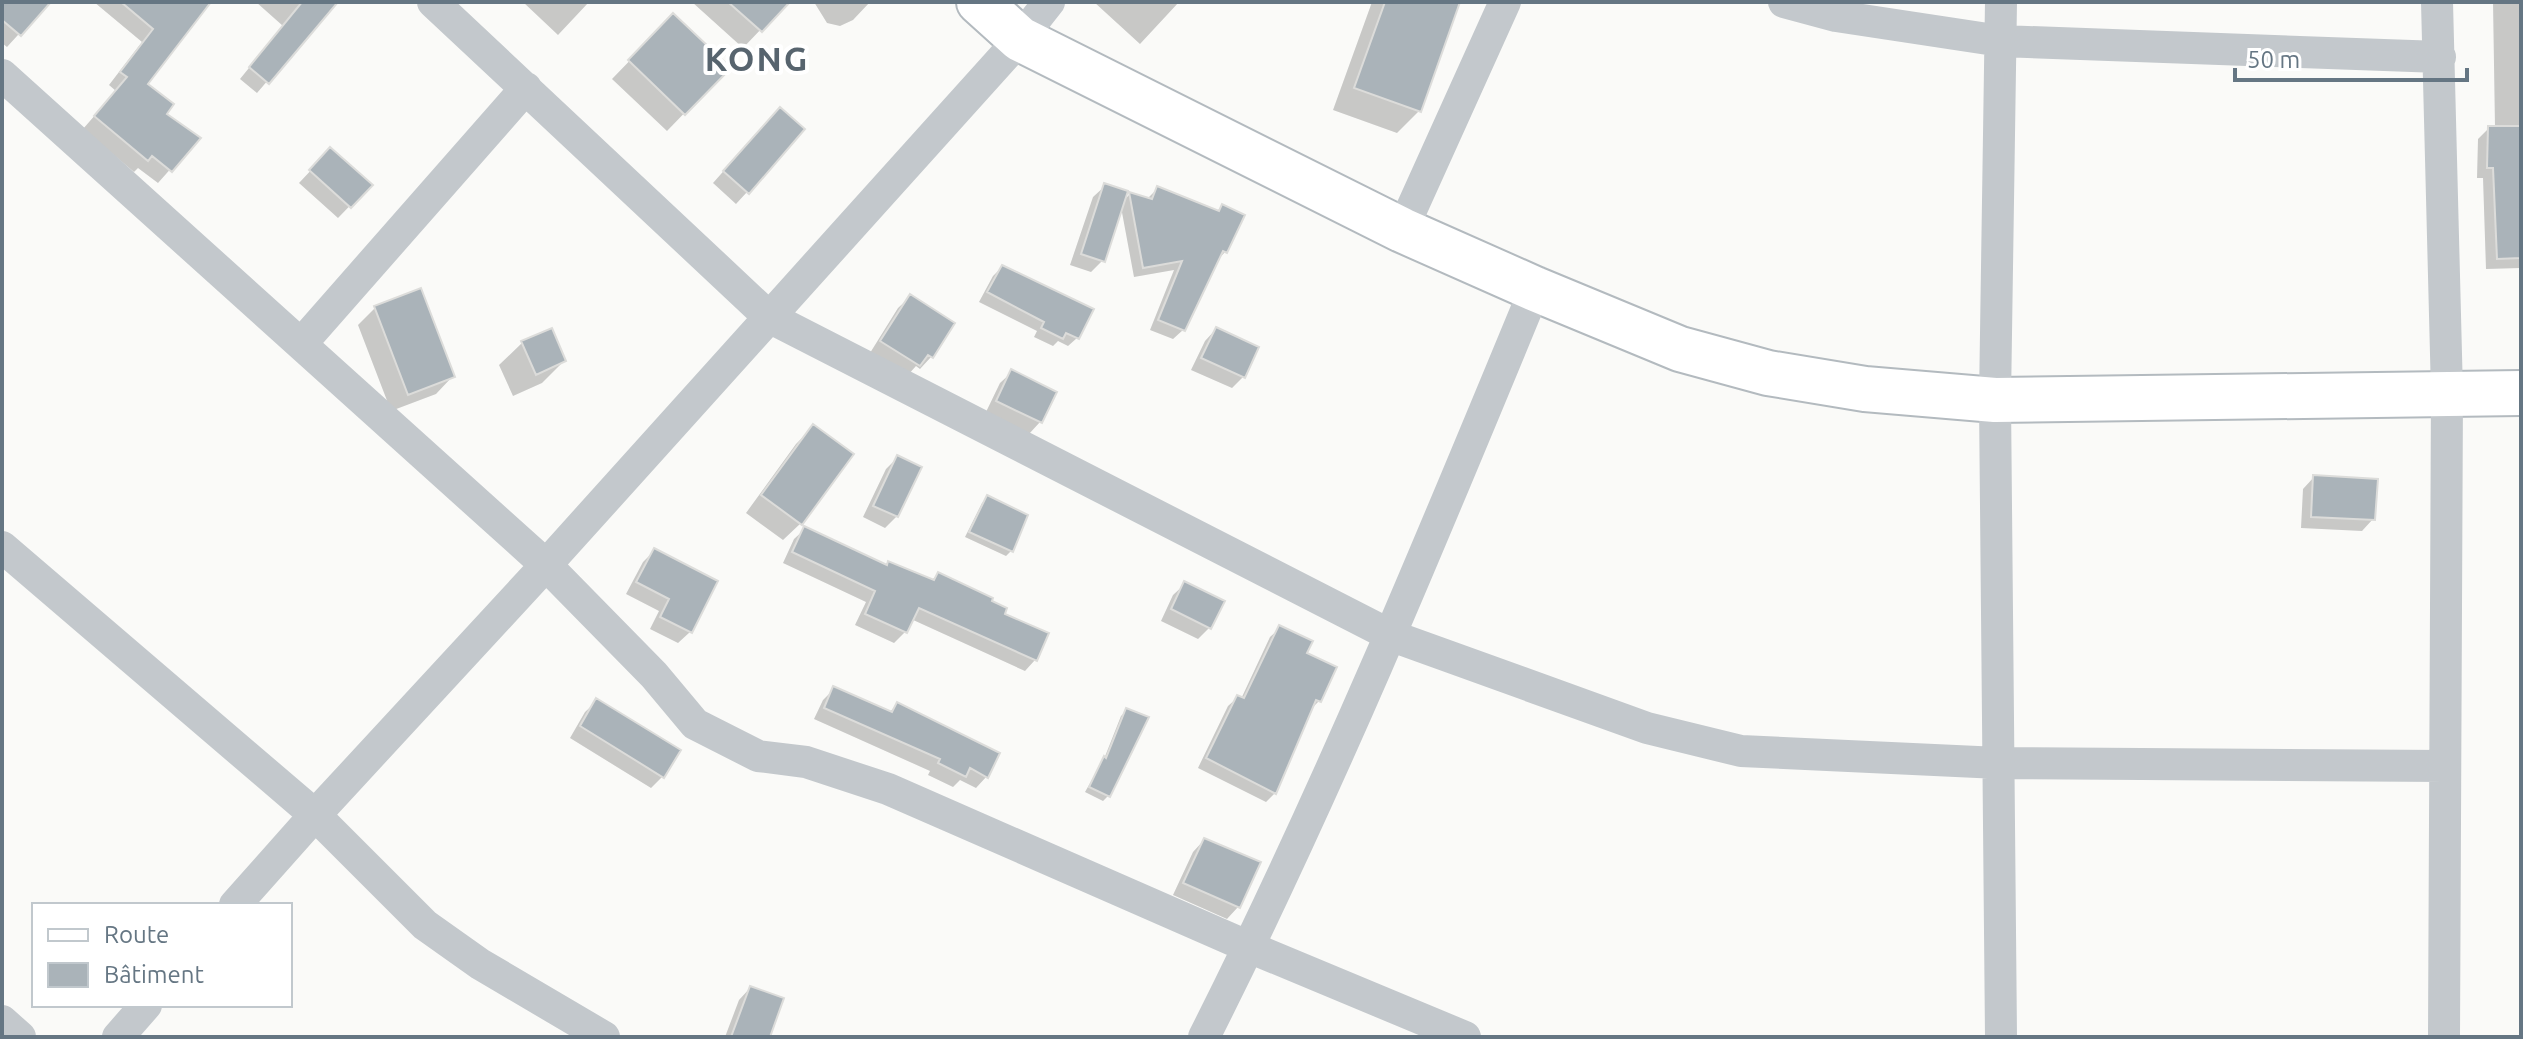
<svg xmlns="http://www.w3.org/2000/svg" width="2523" height="1039" font-family="Ubuntu,sans-serif">
	<style>
		.shadow { fill: #0003 }
		.building { fill: #aab3b9; stroke: #dcdcda; stroke-width: 2 }
		.lines { fill: none; stroke-linecap: round; stroke-linejoin: round }
		.secondary-casing { stroke: #b3babf; stroke-width: 48 }
		.street { stroke: #c3c8cc; stroke-width: 32 }
		.secondary { stroke: #fff; stroke-width: 44 }
		.labels { text-anchor: middle; dominant-baseline: central; stroke-width: 8; stroke-linejoin: round; paint-order: stroke }
		.district-label { font-size: 34px; font-weight: bold; letter-spacing: 2px; fill: #57646e; stroke: #fff }
	</style>
	<rect width="100%" height="100%" fill="#fafaf8"/>
	<path class="shadow" d="M2 2H48L7 47 2 43Z
		M94 2H166L145 85 164 114 198 138 158 183 138 168 134 172 83 129 116 91 109 85 142 42Z
		M256 2H335L257 93 240 79 283 26Z
		M523 2H589L558 35Z
		M692 2H787L743 48Z
		M814 2H870L853 20 840 26 827 23Z
		M1094 2H1179L1140 44Z
		M1372 2H1458L1419 111 1397 133 1333 110Z
		M2493 2H2521V268L2486 269 2483 178H2477L2478 139 2489 128H2495Z
		M673 16 728 68 667 131 612 79Z
		M768 121 747 192 736 204 713 183Z
		M330 150 370 185 338 218 299 183Z
		M1105 186 1123 201 1130 194 1147 199 1157 189 1217 212 1222 207 1242 216 1225 252 1216 262 1183 330 1173 339 1150 330 1174 270 1134 277 1121 207 1103 260 1091 272 1070 265 1093 197Z
		M1002 267 1077 338 1068 346 1058 341 1053 346 1034 337 1037 331 979 302 993 276Z
		M910 297 952 323 931 357 920 369 916 366 907 376 870 353 898 308Z
		M375 308 453 376 436 394 391 411 358 325Z
		M1216 329 1243 377 1232 388 1191 370 1205 341Z
		M551 331 564 361 542 383 513 396 499 365 522 343Z
		M1012 372 1040 422 1029 434 986 412 1000 383Z
		M813 427 801 523 783 540 746 513 796 444Z
		M897 458V516L885 528 863 517 886 469Z
		M2314 477 2373 519 2362 531 2301 528 2303 489Z
		M987 498 1011 551 1006 556 965 537 982 503Z
		M805 529 886 566 931 581 938 574 1035 660 1025 671 911 619 905 632 894 643 855 625 866 602 783 563 794 539Z
		M654 551 690 632 678 643 650 629 659 611 626 594 643 562Z
		M1185 584 1209 628 1198 639 1161 621 1173 595Z
		M1280 628 1305 654 1319 701 1310 710 1275 793 1266 802 1198 768 1228 706 1238 697 1241 699 1270 637Z
		M834 689 889 713 897 704 987 776 976 788 960 780 953 787 928 775 930 771 814 719 823 700Z
		M597 701 663 776 651 788 570 738 585 712Z
		M1127 710 1108 796 1103 801 1085 792 1104 759 1121 716Z
		M1204 840 1238 907 1227 919 1173 895 1193 852Z
		M750 988 768 1037H725L739 1000Z"/>
	<path class="building" d="M2 2H51L21 36 2 20Z
		M121 2H211L148 84 174 104 167 114 201 138 172 172 152 156 148 161 94 116 127 77 120 72 153 29Z
		M302 2H338L269 84 249 67Z
		M728 2H790L762 32Z
		M1385 2H1460L1421 112 1354 88Z
		M673 13 731 68 685 115 628 60Z
		M780 107 805 129 749 194 723 171Z
		M2488 126H2521V258L2497 259 2493 168H2487Z
		M330 147 373 185 351 208 309 170Z
		M1104 183 1128 191 1105 262 1081 254Z
		M1157 186 1219 211 1222 204 1245 215 1227 253 1223 251 1185 331 1158 320 1182 261 1143 268 1129 192 1152 199Z
		M1002 265 1094 309 1079 339 1066 333 1063 339 1041 328 1044 322 987 292Z
		M421 288 455 377 408 395 374 306Z
		M910 294 955 323 933 358 928 355 920 366 880 341Z
		M1216 327 1259 347 1245 378 1201 358Z
		M552 328 566 361 536 375 521 341Z
		M1011 369 1057 392 1042 423 996 401Z
		M813 424 854 454 802 525 761 495Z
		M897 455 922 467 898 517 873 506Z
		M2313 475 2378 479 2375 520 2311 517Z
		M987 495 1028 515 1013 552 969 532Z
		M804 526 887 565 888 561 934 580 938 572 993 598 992 601 1007 608 1005 614 1049 633 1037 661 919 608 907 633 865 614 875 591 792 552Z
		M654 548 718 581 692 633 660 617 669 599 636 582Z
		M1184 581 1225 601 1211 629 1171 609Z
		M1279 625 1313 641 1307 653 1337 667 1321 702 1316 700 1276 794 1206 758 1237 695 1244 698Z
		M833 686 892 712 897 702 1000 753 988 778 970 768 966 777 938 763 940 759 824 708Z
		M596 698 681 750 664 778 580 726Z
		M1126 708 1149 717 1110 797 1089 787 1104 756 1106 758Z
		M1204 838 1261 862 1240 908 1183 883Z
		M750 986 784 998 770 1037H731Z"/>
	<g class="lines">
		<defs>
			<path id="secondary" d="M979 2 1020 39 1402 230 1535 289 1680 349 1768 373 1865 389 1995 400 2521 393"/>
		</defs>
		<use href="#secondary" class="secondary-casing"/>
		<path class="street" d="M433 2 769 317 1392 636 1647 728 1741 751 1999 763 2445 766
			M1784 2 1836 16 2001 41 2440 57
			M2001 2 1995 400 2001 1037
			M2437 2 2447 393 2444 1037
			M2 75 546 565 654 675 695 724 758 756 806 762 888 789 1249 947 1465 1037
			M1402 230 1505 2
			M301 344 526 88
			M2 547 315 815 425 925 480 964 604 1037
			M235 905 315 815 546 565 1020 39 1049 2
			M2 1021 20 1037
			M118 1037 146 1005
			M1204 1037C1327 793 1431 541 1535 289"/>
		<use href="#secondary" class="secondary"/>
	</g>
	<g class="labels">
		<g class="district-label">
			<text x="757" y="58">KONG</text>
		</g>
	</g>
	<rect width="2523" height="1039" fill="none" stroke="#657683" stroke-width="8"/>
	<rect x="32" y="903" width="260" height="104" fill="#ffffff" stroke="#c1c8cd" stroke-width="2"/>
	<rect x="48" y="929" width="40" height="12" fill="#ffffff" stroke="#c1c8cd" stroke-width="2"/>
	<text x="104" y="943" font-size="24" fill="#657683">Route</text>
	<rect x="48" y="963" width="40" height="24" fill="#aab3b9" stroke="#c1c8cd" stroke-width="2"/>
	<text x="104" y="983" font-size="24" fill="#657683">Bâtiment</text>
	<path d="M2235 68v12h232v-12" fill="none" stroke="#657683" stroke-width="4"/>
	<text x="2247" y="68" font-size="24" fill="#657683" stroke="#ffffff" stroke-width="6" paint-order="stroke">50 m</text>
</svg>
